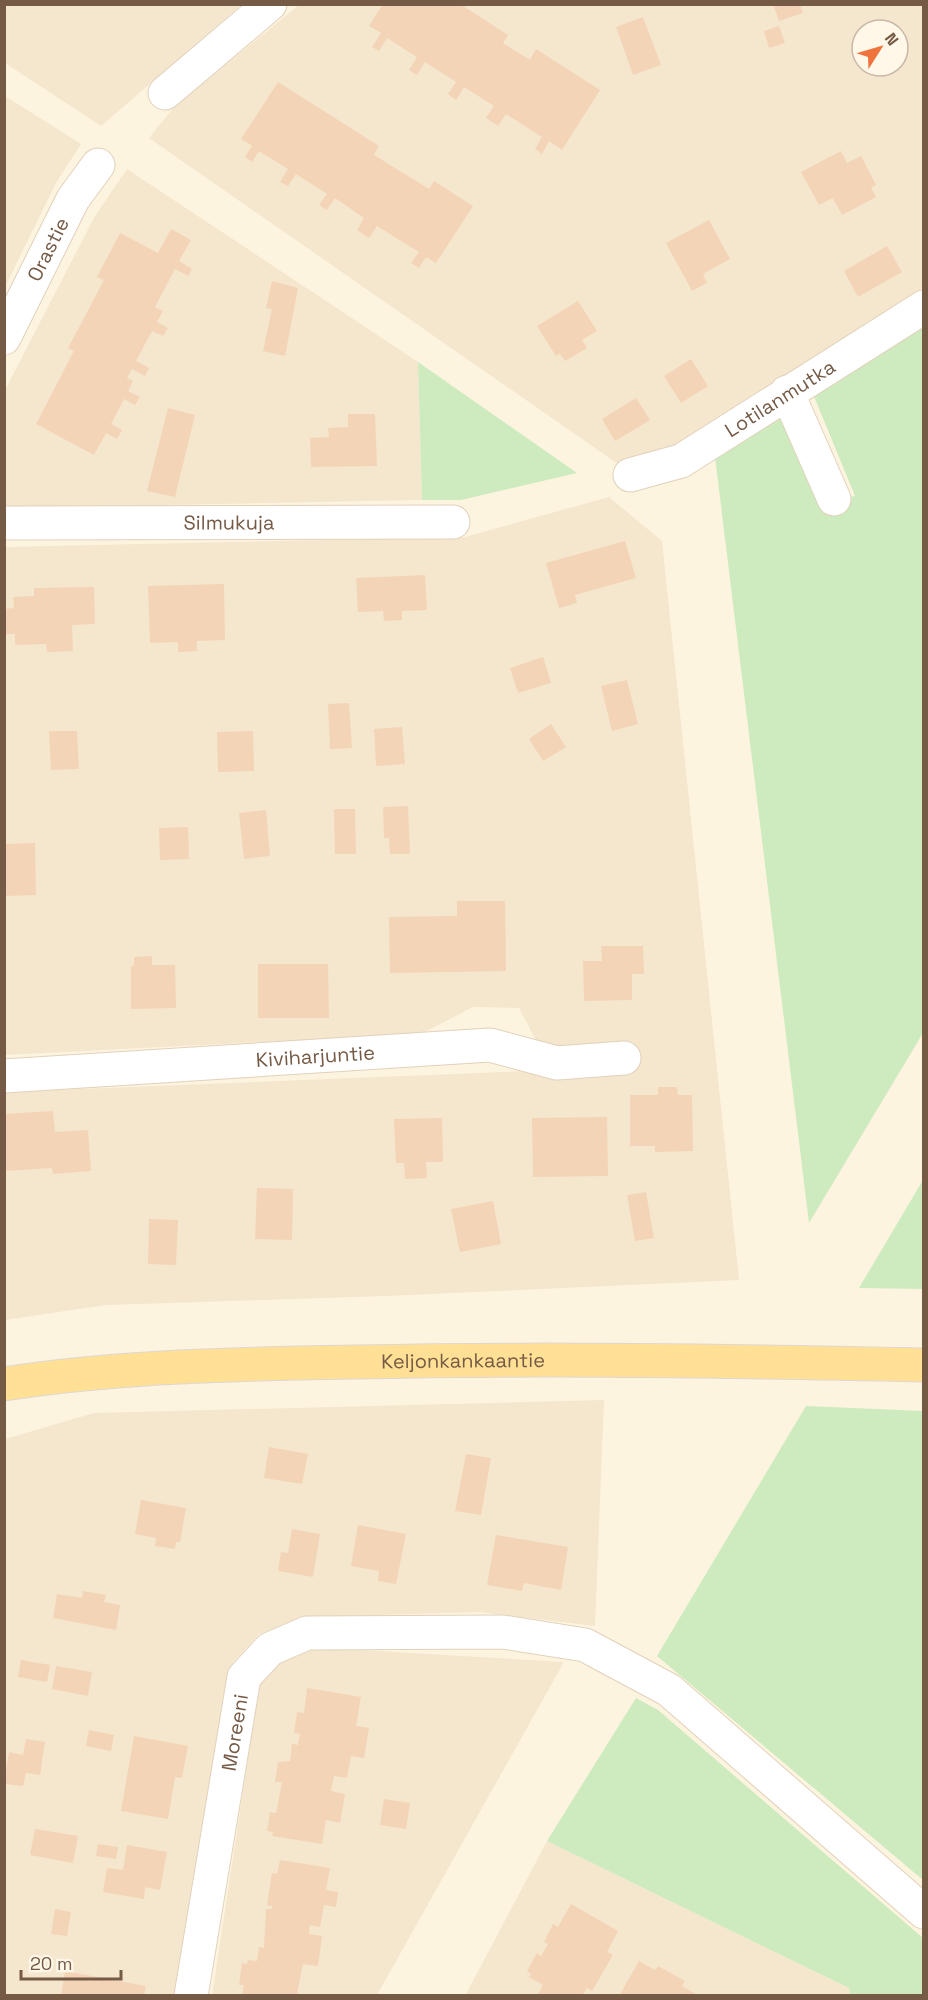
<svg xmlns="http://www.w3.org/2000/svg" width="928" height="2000" font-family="'Space Grotesk',sans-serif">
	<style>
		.residential { fill: #f5e6ce; fill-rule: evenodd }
		.green { fill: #cdebbe }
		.building { fill: #f4d4b6 }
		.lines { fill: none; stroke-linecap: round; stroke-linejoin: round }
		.minor-casing { stroke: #e2d1bb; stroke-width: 35 }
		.major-casing { stroke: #ded7d3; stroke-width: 35 }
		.minor { stroke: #fff; stroke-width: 33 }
		.major { stroke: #ffe095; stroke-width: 33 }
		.labels { text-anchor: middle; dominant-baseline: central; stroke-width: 4.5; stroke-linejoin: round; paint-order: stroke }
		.street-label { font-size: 20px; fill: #755a46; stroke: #fff7e7 }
	</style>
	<rect width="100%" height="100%" fill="#fdf4e0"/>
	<path class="residential" d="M4 5 5 4 241 5 101 126 5 63Z
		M299 5H923V288L673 448 618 464 149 138 175 106ZM862 30H898V66H862Z
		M5 96 81 144 56 183 5 287Z
		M127 169 418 362 422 500 5 508 4 392 95 216Z
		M609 497 662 541 739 1280 386 1296 106 1305 5 1320V1092L528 1071 536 1040 519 1008 473 1007 421 1034 5 1055V547L465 537Z
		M604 1400 595 1626 480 1612 307 1617 259 1634 232 1663 176 1995 5 1996V1439L94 1413Z
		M309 1647 564 1662 377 1995 212 1996 259 1686 278 1661Z
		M547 1841 849 1988 850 1995 465 1996Z"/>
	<path class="green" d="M923 328V1033L809 1223 715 457 779 413 818 501 855 496 813 394Z
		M418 362 577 473 461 500H422Z
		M923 1180V1289L859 1288Z
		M806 1406 923 1411V1880L657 1656Z
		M636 1698 658 1710 923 1938V1995H850L849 1988 547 1841Z"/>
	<path class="building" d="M383 4H460L508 35 503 43 530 60 536 49 600 90 562 150 549 141 542 154 535 149 542 137 506 114 498 126 486 118 494 106 464 87 456 100 448 94 456 82 425 62 417 75 409 70 417 57 387 38 379 51 372 47 381 33 369 26Z
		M773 4H800L803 13 779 21Z
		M643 17 661 65 633 75 616 27Z
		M779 26 785 43 769 48 764 31Z
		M278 82 379 146 374 155 429 189 434 181 473 206 436 263 426 257 419 268 411 263 419 252 377 226 369 238 357 230 364 218 335 198 327 210 319 205 327 194 296 174 288 186 280 182 288 169 259 151 252 162 245 157 252 146 241 139Z
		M841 151 847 163 861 156 876 185 871 188 876 197 842 215 833 198 819 205 801 172Z
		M709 220 730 259 703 274 707 283 692 291 666 243Z
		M171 229 191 240 179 261 192 269 188 276 175 269 155 307 163 311 157 322 168 328 163 336 152 331 136 361 149 368 145 376 132 369 127 378 133 381 128 391 140 397 135 405 124 399 111 424 122 430 117 439 106 433 94 455 36 424 74 351 68 348 104 280 97 277 120 233 158 253Z
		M887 246 902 272 858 297 844 271Z
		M272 281 298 288 285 356 263 351 272 309 266 308Z
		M578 301 597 331 582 340 587 348 565 361 560 354 556 356 537 326Z
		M691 359 708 386 681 403 664 376Z
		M636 398 650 420 615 441 602 419Z
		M168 408 195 415 175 497 147 491Z
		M348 414H375L377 466 311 467 310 438 329 437 328 428 348 427Z
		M625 541 636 578 575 595 577 603 559 608 546 563Z
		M425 575 427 610 402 611V620L384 621 383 611 358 612 356 578Z
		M224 584 225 640 197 641V651L178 652V642L150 643 148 586Z
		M94 587 95 624 72 625 73 651 47 652 46 644 15 645V634H5L4 609 14 608 13 597 34 596V588Z
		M543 657 551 683 518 693 510 668Z
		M627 680 638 724 612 731 601 686Z
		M349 703 352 748 330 749 328 704Z
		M551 724 566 747 543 761 529 739Z
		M402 727 405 764 376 766 374 729Z
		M49 731H77L79 769 51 770Z
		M253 731 254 771 218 772 217 732Z
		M408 806 410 854H390L389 838H384L383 807Z
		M334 809H355L356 854H335Z
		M266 810 270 856 244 859 239 813Z
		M188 827 189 859 160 860 159 828Z
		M35 843 36 895 4 896V844Z
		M457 901H505L506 971 390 973 389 917 457 916Z
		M601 946H643L644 974H632V1000L584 1001 583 961H602Z
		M152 956V965H175L176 1008 131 1009V966H134V957Z
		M258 964H328L329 1018H258Z
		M658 1087H677L678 1095H692L693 1151 655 1152V1146H630V1095H658Z
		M53 1111 55 1132 88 1130 91 1171 53 1174 52 1168 4 1171V1114Z
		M607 1117 608 1176 533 1177 532 1118Z
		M442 1118 443 1162H426L427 1178 405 1179 404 1163H396L394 1119Z
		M257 1188 293 1189 292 1240 255 1239Z
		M646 1192 654 1238 635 1241 627 1195Z
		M493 1201 501 1244 460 1252 451 1209Z
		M149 1219 178 1220 176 1265 148 1264Z
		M269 1447 308 1454 302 1484 264 1478Z
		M466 1454 491 1458 481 1515 455 1511Z
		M141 1500 186 1508 180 1542H176L175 1549 155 1546 156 1538 135 1534Z
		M358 1525 406 1534 396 1584 378 1581 379 1571 351 1566Z
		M292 1529 320 1534 313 1577 278 1571 281 1552 288 1553Z
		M496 1535 568 1547 561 1590 524 1583 522 1591 487 1585Z
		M83 1591 106 1595 104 1602 120 1605 116 1630 53 1618 57 1594 82 1598Z
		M21 1660 50 1665 47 1682 18 1677Z
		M56 1666 92 1672 88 1696 52 1689Z
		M307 1688 361 1697 356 1726 369 1728 364 1758 351 1756 347 1778 334 1776 331 1791 345 1794 340 1823 326 1820 322 1844 272 1836 273 1832 267 1831 270 1812 276 1813 282 1782H275L278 1762 290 1761 292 1744 298 1745 300 1734 294 1733 297 1712 304 1713Z
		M89 1730 114 1735 111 1751 86 1746Z
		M134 1736 188 1746 182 1778 175 1777 168 1819 121 1811Z
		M26 1739 45 1742 40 1775 26 1773 23 1786 4 1784 9 1752 23 1755Z
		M384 1799 410 1803 406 1829 380 1825Z
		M35 1829 78 1836 73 1863 30 1855Z
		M98 1844 118 1847 116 1859 96 1856Z
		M127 1845 167 1852 160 1890 145 1887 144 1899 103 1892 107 1868 123 1870Z
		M280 1860 330 1868 326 1890 338 1892 336 1907 324 1905 320 1927 310 1925 309 1934 322 1936 318 1966 303 1964 297 1993 304 1996H242L244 1985H239L242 1963 247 1964 248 1960 257 1961 259 1947 264 1948 266 1909H272V1906L267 1905 272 1873 277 1874Z
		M571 1904 618 1931 607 1952 613 1955 592 1991 587 1988 582 1996H537L543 1985 529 1977 531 1974 527 1971 537 1953 541 1956 548 1944 544 1942 553 1924 558 1927Z
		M55 1909 71 1912 67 1936 51 1934Z
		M639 1961 655 1970 658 1966 685 1981 682 1986 699 1996H619Z
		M65 1971 146 1986 144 1996H61Z"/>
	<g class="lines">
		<defs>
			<g id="minor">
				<path d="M165 93 270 4"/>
				<path id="s1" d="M4 338 73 199 98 165"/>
				<path d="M787 392 834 499"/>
				<path id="s2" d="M630 475 681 461 924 307"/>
				<path id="s3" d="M4 523 453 522"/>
				<path id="s4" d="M4 1076 490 1045 557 1063 624 1058"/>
				<path id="s5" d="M191 1996 244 1677 270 1649 307 1633 503 1632 585 1645 669 1690 924 1912"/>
			</g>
			<g id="major">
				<path id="s6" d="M4 1384C120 1366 239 1364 355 1362 545 1358 734 1361 924 1365"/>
			</g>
		</defs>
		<use href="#minor" class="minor-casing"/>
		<use href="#major" class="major-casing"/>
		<use href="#minor" class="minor"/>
		<use href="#major" class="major"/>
	</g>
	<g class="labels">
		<g class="street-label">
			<text stroke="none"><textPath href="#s1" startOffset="99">Orastie</textPath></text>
			<text stroke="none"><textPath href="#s2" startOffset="170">Lotilanmutka</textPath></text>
			<text stroke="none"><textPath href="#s3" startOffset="225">Silmukuja</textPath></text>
			<text stroke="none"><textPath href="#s4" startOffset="312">Kiviharjuntie</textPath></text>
			<text stroke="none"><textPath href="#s6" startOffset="460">Keljonkankaantie</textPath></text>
			<text stroke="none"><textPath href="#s5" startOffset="267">Moreeni</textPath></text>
		</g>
	</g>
	<rect width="928" height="2000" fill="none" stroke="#755a46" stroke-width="12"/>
	<g transform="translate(880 48) rotate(53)"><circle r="28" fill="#fff7e7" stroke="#c8b8a7" stroke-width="1.5"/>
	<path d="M0-4.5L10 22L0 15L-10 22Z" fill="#ef733d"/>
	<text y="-9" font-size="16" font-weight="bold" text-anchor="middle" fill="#755a46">N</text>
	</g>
	<path d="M21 1970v9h100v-9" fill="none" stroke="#755a46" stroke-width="3"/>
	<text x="30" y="1970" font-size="18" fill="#755a46" stroke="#fff7e7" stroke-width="4.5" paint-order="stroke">20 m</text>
</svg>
